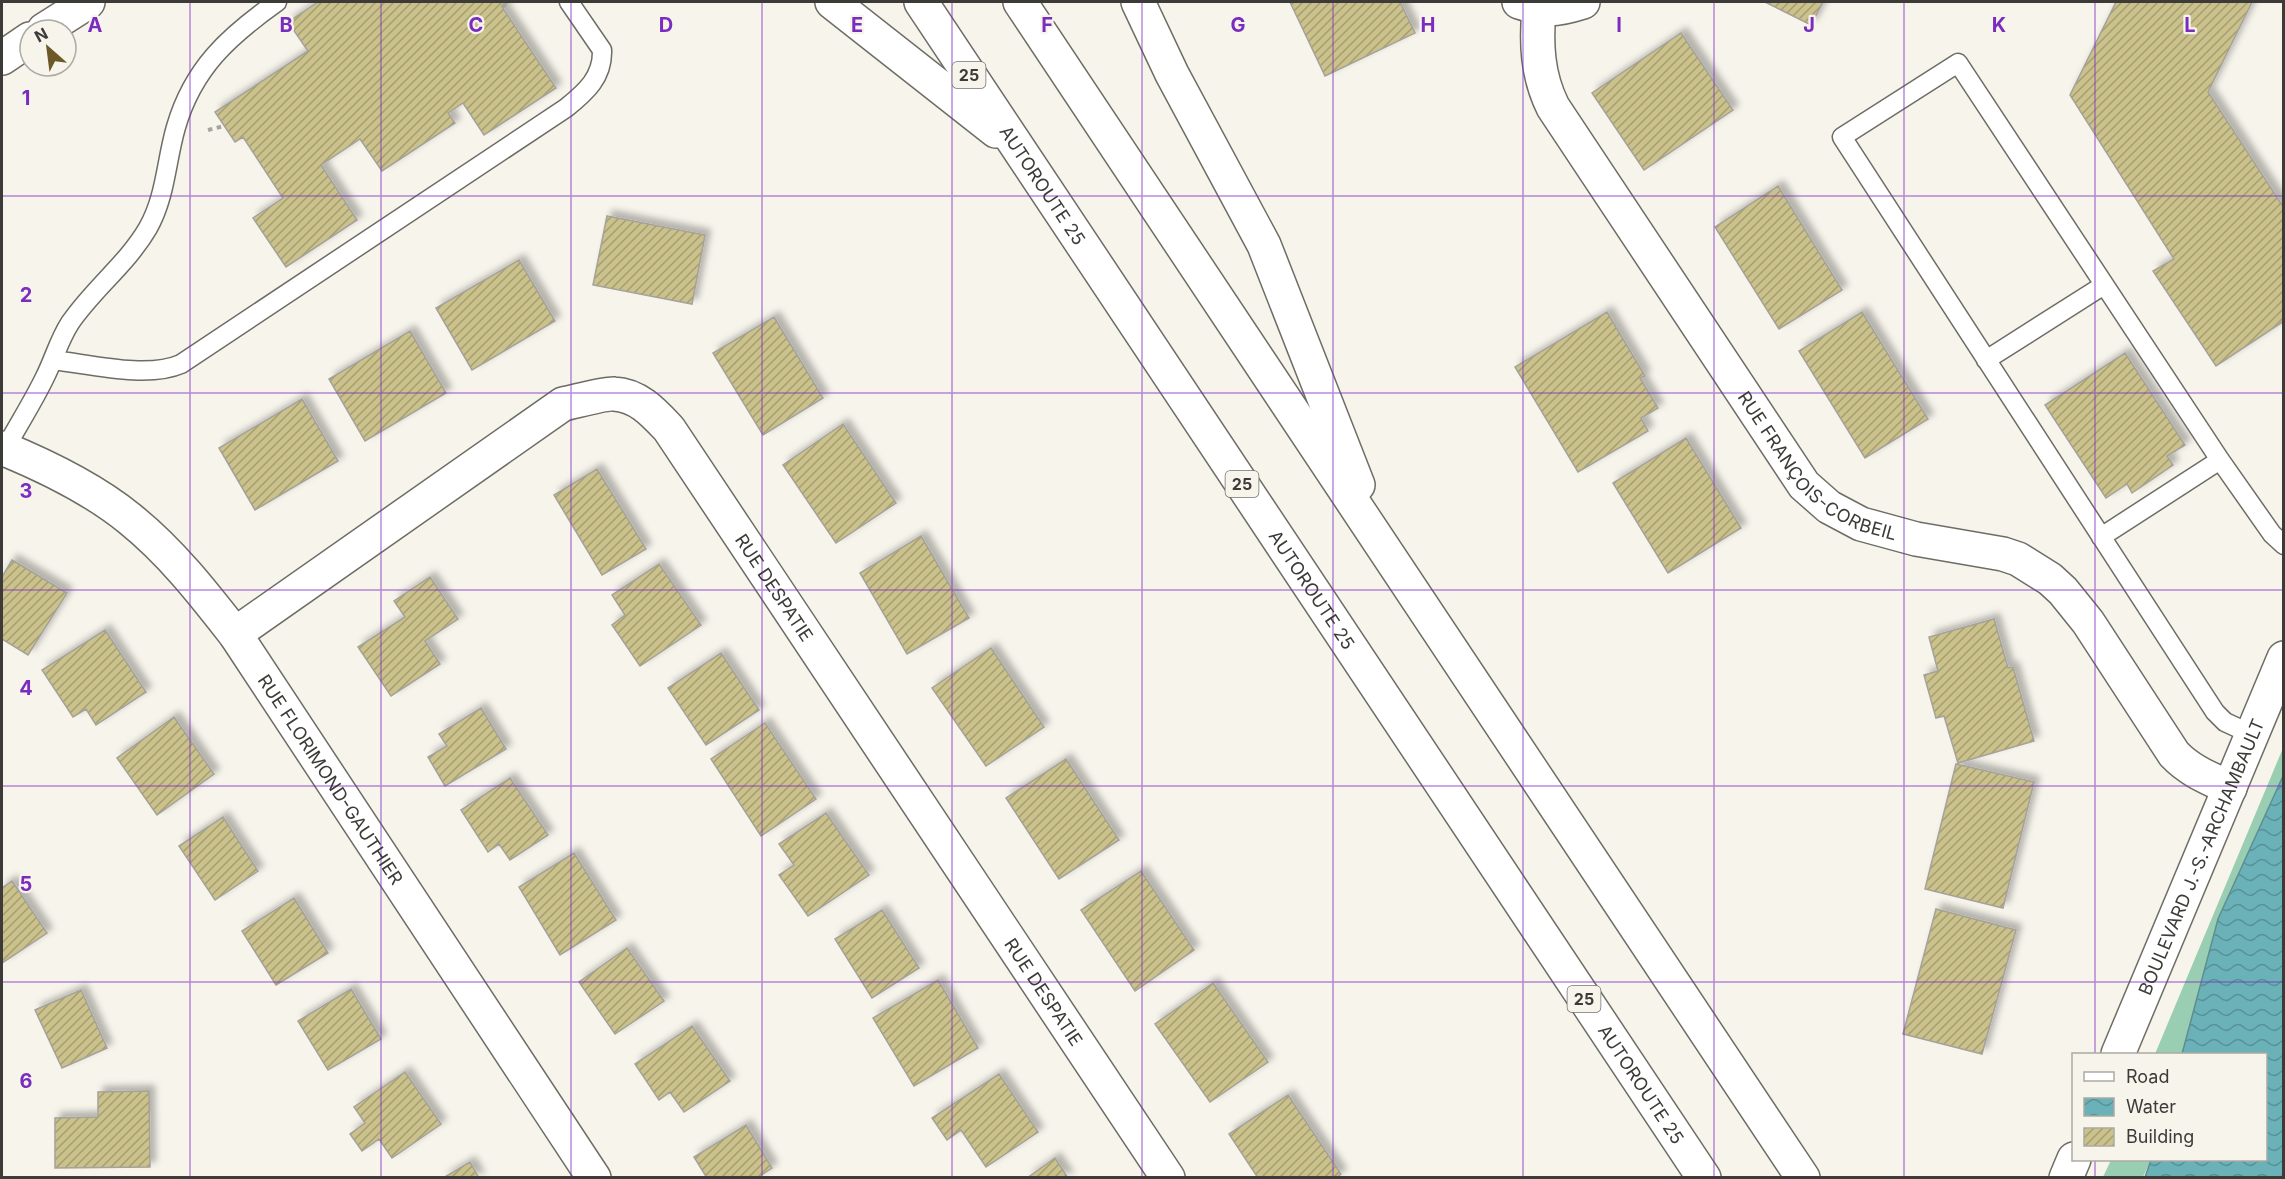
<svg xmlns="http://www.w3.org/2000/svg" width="2285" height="1179" font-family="Inter,sans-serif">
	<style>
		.green { fill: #99ceb2 }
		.water { fill: url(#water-waves); stroke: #5c8e92; stroke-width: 1.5 }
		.building { fill: url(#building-hatch); stroke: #a4a29a; stroke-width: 1.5; filter: url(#shadow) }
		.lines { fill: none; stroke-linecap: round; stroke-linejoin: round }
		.service-casing { stroke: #6e6d65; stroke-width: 21 }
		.minor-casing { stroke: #6e6d65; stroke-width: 36 }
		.motorway-casing { stroke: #6e6d65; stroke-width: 36 }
		.path { stroke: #a7a59f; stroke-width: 4; stroke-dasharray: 4.5 4.5; stroke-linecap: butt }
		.service { stroke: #fff; stroke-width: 18 }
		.minor { stroke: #fff; stroke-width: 33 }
		.motorway { stroke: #fff; stroke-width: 33 }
		.grid { fill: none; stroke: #7b2cbf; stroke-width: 1.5; stroke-opacity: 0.55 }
		.labels { text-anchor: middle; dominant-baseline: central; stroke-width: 4.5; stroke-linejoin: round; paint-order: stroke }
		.shield { fill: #f6f4eb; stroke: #74726e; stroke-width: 1.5 }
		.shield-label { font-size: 16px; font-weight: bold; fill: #3c3b38 }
		.street-label { font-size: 18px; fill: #3c3b38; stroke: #f6f4eb }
		.grid-label { font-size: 20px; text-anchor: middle; font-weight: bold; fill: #7b2cbf; stroke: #f6f4eb; stroke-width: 4.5; stroke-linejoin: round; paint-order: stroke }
	</style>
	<defs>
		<pattern id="water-waves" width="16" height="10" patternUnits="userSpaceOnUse" patternTransform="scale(1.5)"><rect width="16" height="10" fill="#6ab1b8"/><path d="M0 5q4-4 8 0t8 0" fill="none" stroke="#589197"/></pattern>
		<pattern id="building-hatch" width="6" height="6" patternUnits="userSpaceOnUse" patternTransform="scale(1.5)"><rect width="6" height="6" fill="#cbc18b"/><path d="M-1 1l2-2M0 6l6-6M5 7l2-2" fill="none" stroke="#a69e73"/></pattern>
		<filter id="shadow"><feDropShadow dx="5.5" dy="-5.5" stdDeviation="3" flood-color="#0004"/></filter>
	</defs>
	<rect width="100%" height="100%" fill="#f6f4eb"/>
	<path class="green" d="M2283 748V776L2218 919 2182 1054H2155Z
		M2111 1160H2151L2143 1177H2103Z"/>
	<path class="water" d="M2283 776V1177H2145L2151 1160H2266V1054H2182L2218 919Z"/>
	<path class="building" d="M318 2H509L502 7 556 88 484 135 463 103 448 113 455 123 382 171 360 139 321 165 357 220 286 267 253 218 283 198 243 137 235 142 215 112 308 51 288 22Z
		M1290 2H1400L1415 33 1325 76Z
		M1765 2H1823L1811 25Z
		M2116 2H2252L2208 92 2284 208V321L2216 366 2153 271 2174 259 2070 95Z
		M1681 33 1733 110 1644 170 1592 93Z
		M1778 186 1842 290 1779 329 1715 227Z
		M607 216 705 235 692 304 593 285Z
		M519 260 555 321 472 370 436 308Z
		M1607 312 1645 376 1640 378 1658 408 1641 418 1648 431 1578 472 1515 367Z
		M1862 312 1928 419 1865 458 1799 351Z
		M774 317 823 398 763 435 713 353Z
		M410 331 446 393 365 441 329 379Z
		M2125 353 2185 445 2167 456 2173 465 2132 493 2127 484 2106 498 2045 405Z
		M302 399 338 461 255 510 219 448Z
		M843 424 896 503 836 543 783 465Z
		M1686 438 1741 528 1668 573 1613 483Z
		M597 469 646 549 602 575 554 495Z
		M921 536 969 618 907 654 860 573Z
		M12 560 67 593 28 655 2 639V577Z
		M659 564 701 625 640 666 612 625 625 615 612 595Z
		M430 577 458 619 425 641 440 664 391 696 358 647 405 617 394 601Z
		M1994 619 2008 668 2013 667 2034 741 1958 763 1944 716 1936 718 1924 675 1938 671 1929 637Z
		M105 630 146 692 96 725 86 709 73 717 42 670Z
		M991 648 1044 727 986 766 932 688Z
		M721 653 759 710 706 745 668 688Z
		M481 708 506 749 445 786 428 757 447 746 439 734Z
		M174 717 214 774 157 815 117 758Z
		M765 723 816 799 761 836 711 759Z
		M1066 759 1119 840 1059 879 1006 798Z
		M1956 764 2034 782 2003 908 1925 889Z
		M510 778 548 835 510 860 499 844 488 852 461 810Z
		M826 813 869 875 808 916 779 875 794 865 779 844Z
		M223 817 258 871 215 900 179 846Z
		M574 853 616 920 560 955 519 887Z
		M1141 871 1194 950 1135 991 1081 910Z
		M12 881 47 933 2 963V888Z
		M294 898 328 953 276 985 242 931Z
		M1936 909 2016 930 1982 1054 1903 1034Z
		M882 910 919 968 872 998 835 939Z
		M627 948 664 1001 615 1034 579 982Z
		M938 980 978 1048 914 1086 873 1018Z
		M1213 983 1268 1062 1210 1102 1155 1024Z
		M351 989 381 1039 328 1070 298 1021Z
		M81 990 107 1048 62 1068 35 1010Z
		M692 1026 730 1081 684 1112 670 1092 659 1100 635 1064Z
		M405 1072 441 1124 392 1158 379 1139 362 1151 350 1134 365 1123 354 1107Z
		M999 1074 1038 1132 986 1167 961 1130 947 1140 932 1118Z
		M149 1091 150 1167 55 1168V1118L98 1117V1092Z
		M1288 1095 1341 1174 1336 1178H1258L1229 1134Z
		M746 1125 772 1168 757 1178H707L694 1157Z
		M1055 1158 1068 1178H1027Z
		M470 1162 479 1178H443Z"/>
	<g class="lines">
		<defs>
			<path id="service" d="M53 360C89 364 147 379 181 364L566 108C586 92 603 77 602 50L569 2
				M1986 360 2104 285
				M5 449C18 425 33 402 45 377 54 359 59 340 70 323 93 289 127 264 148 228 166 196 166 161 176 127 193 68 229 36 277 2
				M2101 537 2220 460
				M2251 734 2225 722 2215 712 1842 137 1958 63 2220 460 2272 534 2284 545"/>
			<g id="minor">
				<path d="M1519 2C1548 11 1554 11 1583 2"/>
				<path id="s1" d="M1539 9C1536 43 1537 75 1553 107L1804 485 1829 507 1861 524 1916 539 2003 554 2018 559 2050 579 2063 591 2088 622 2174 754C2190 771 2209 778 2230 788"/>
				<path id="s2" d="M2 448C46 466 92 488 130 519 171 552 203 593 235 634L594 1178"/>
				<path id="s3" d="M235 634 563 404C574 402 605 393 614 394 638 395 654 413 669 429L1168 1178"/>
				<path id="s4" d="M2118 1054 2284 658"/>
				<path d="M2066 1178 2074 1159"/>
			</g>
			<g id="motorway">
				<path d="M832 2 996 131"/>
				<path id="s5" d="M921 2 1704 1178"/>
				<path d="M1020 2 1803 1178"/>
				<path d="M1138 2 1172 74 1264 245 1358 485"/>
				<path d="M44 30 88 2"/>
				<path d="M2 58 30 39"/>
			</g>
		</defs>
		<use href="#service" class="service-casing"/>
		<use href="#minor" class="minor-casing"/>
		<use href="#motorway" class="motorway-casing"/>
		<path class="path" d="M502 7 509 2
			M208 130 224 126"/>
		<use href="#service" class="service"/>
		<use href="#minor" class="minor"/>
		<use href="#motorway" class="motorway"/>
	</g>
	<path class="grid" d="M190 2V1178M381 2V1178M571 2V1178M762 2V1178M952 2V1178M1142 2V1178M1333 2V1178M1523 2V1178M1714 2V1178M1904 2V1178M2095 2V1054M2 196H2284M2 393H2284M2 590H2284M2 786H2284M2 982H2284M2095 1160V1178"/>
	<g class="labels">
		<g class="shield">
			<rect x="952.5" y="62" width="33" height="26" rx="4.5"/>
			<rect x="1225.5" y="471" width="33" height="26" rx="4.5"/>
			<rect x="1567.5" y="986" width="33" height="26" rx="4.5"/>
		</g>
		<g class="shield-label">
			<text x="969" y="75">25</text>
			<text x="1242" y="484">25</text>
			<text x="1584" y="999">25</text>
		</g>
		<g class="street-label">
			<text stroke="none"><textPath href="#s5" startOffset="220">AUTOROUTE 25</textPath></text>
			<text stroke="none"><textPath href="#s1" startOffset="552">RUE FRANÇOIS-CORBEIL</textPath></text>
			<text stroke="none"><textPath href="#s3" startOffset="710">RUE DESPATIE</textPath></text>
			<text stroke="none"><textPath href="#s5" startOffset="706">AUTOROUTE 25</textPath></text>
			<text stroke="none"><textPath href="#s2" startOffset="477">RUE FLORIMOND-GAUTHIER</textPath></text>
			<text stroke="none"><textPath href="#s4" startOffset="214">BOULEVARD J.-S.-ARCHAMBAULT</textPath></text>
			<text stroke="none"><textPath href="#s3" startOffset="1196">RUE DESPATIE</textPath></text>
			<text stroke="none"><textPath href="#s5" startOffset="1300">AUTOROUTE 25</textPath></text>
		</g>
	</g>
	<g class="grid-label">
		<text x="95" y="32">A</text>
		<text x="286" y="32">B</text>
		<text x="476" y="32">C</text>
		<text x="666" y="32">D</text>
		<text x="857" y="32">E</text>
		<text x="1047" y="32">F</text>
		<text x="1238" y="32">G</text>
		<text x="1428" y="32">H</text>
		<text x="1619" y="32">I</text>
		<text x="1809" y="32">J</text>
		<text x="1999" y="32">K</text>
		<text x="2190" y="32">L</text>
		<text x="26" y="105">1</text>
		<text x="26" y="302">2</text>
		<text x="26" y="498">3</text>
		<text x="26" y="695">4</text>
		<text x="26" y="891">5</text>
		<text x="26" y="1088">6</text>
	</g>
	<rect width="2285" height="1179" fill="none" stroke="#3c3b38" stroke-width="6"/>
	<rect x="2072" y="1053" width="195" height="108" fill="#f6f4eb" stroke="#acaaa3" stroke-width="1.5"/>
	<rect x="2084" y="1072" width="30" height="9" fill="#ffffff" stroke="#acaaa3" stroke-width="1.5"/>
	<text x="2126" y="1083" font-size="18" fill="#3c3b38">Road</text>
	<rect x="2084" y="1098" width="30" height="18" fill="url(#water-waves)" stroke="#acaaa3" stroke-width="1.5"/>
	<text x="2126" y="1113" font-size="18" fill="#3c3b38">Water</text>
	<rect x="2084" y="1128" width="30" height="18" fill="url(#building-hatch)" stroke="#acaaa3" stroke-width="1.5"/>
	<text x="2126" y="1143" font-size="18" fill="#3c3b38">Building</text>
	<g transform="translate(48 48) rotate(332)"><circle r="28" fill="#f6f4eb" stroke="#acaaa3" stroke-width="1.5"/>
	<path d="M0-4.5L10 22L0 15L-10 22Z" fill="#6d5928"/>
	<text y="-9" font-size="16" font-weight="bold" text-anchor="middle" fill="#3c3b38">N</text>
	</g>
</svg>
